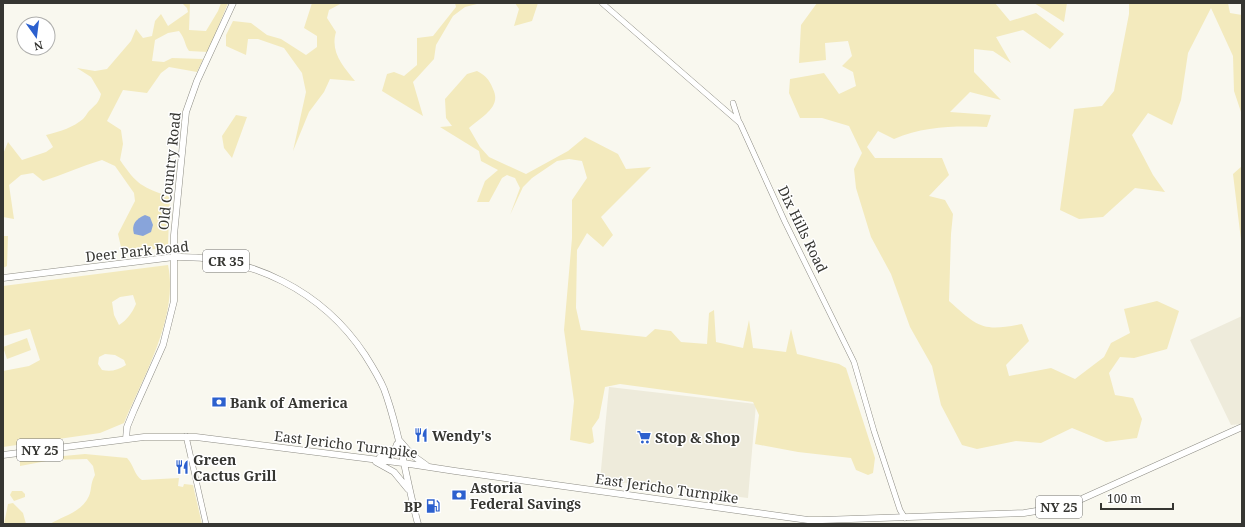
<svg xmlns="http://www.w3.org/2000/svg" width="1245" height="527" font-family="'Noto Serif',serif">
	<style>
		.built { fill: #eeebdb }
		.green { fill: #f3eabd; fill-rule: evenodd }
		.water { fill: #88a4da }
		.lines { fill: none; stroke-linecap: round; stroke-linejoin: round }
		.minor-casing { stroke: #8d8c84; stroke-width: 6 }
		.major-casing { stroke: #8d8c84; stroke-width: 7 }
		.minor { stroke: #fff; stroke-width: 5 }
		.major { stroke: #fff; stroke-width: 6 }
		.labels { text-anchor: middle; dominant-baseline: central; stroke-width: 3; stroke-linejoin: round; paint-order: stroke }
		.shield { fill: #fff; stroke: #727270; stroke-width: 1 }
		.shield-label { font-size: 13px; font-weight: bold; fill: #363632 }
		.street-label { font-size: 14px; fill: #363632; stroke: #fff }
		.poi-label { font-size: 14px; font-weight: bold; fill: #363632; stroke: #fff; text-anchor: start }
	</style>
	<rect width="100%" height="100%" fill="#f9f8ef"/>
	<path class="built" d="M1242 316V424L1231 425 1190 340Z
		M609 387 756 404 748 498 600 480Z"/>
	<path class="green" d="M182 3H190L189 30 206 31 218 11 221 3H228L208 52 189 51C184 44 186 40 179 31L168 33 155 40 152 61 164 62 172 58 203 59 197 72 169 67 161 73 147 93 123 90 107 121 121 130 123 144 120 160C137 185 142 187 170 197L168 244 164 248 126 252 121 247 118 234 135 201 134 193 115 166 102 160C81 166 63 175 43 181L33 173 21 175 9 185 14 219 3 217V154L8 142 22 160 46 152 53 147 46 135C59 132 74 127 83 119 86 116 87 113 89 111 95 105 99 103 101 94L91 77 77 68 95 71 107 69 131 41 136 29 143 38 152 36 155 21 161 14 168 26 188 12 187 8Z
		M312 3H342L329 10 327 18 336 32C330 52 343 66 355 81L330 79 324 92 309 112 293 151 306 92 302 73 284 48 258 39H248L246 55 226 46V35L233 21 251 23 267 35 281 39 306 55 317 47V36L304 28Z
		M455 3H481L465 7 453 16 436 45 434 59 413 82 423 116 382 91 387 74 394 72 404 76 417 65V38L433 36 456 7Z
		M515 3H538L532 21 514 26 519 9Z
		M817 3H995L1010 21 1036 13 1064 34 1050 49 1023 30 996 37 1011 63 993 51 974 49V72L1001 100 970 92 950 112 991 115 987 127C955 126 924 126 894 139L878 131 867 147 875 158H942L949 175 929 196 945 200 953 214 951 234 949 301C978 327 982 332 1022 324L1029 341 1006 365 1009 376 1051 368 1075 379 1104 357 1111 343 1130 333 1124 309 1157 301 1179 311 1167 349 1134 358 1120 357 1109 373 1115 395 1133 398 1142 419 1137 438 1106 442 1072 428 1041 443 1016 441 977 449 962 445 941 405 932 366 910 327 891 274 871 237 856 188 854 169 862 153 849 126 822 118H800L789 93 790 79 824 73 839 94 856 86 853 72 842 66 852 56 848 41 825 43 826 60 799 63 801 25Z
		M1034 3H1067L1064 22Z
		M1129 3H1228L1230 13 1242 15V115L1234 91 1233 56 1211 8 1188 53 1181 100 1172 125 1148 113 1132 135 1153 175 1165 192 1135 188 1103 217 1079 219 1060 210 1074 109 1102 106 1114 91 1129 14Z
		M477 71C486 76 489 79 493 89 502 107 482 116 469 128L480 147 489 157 526 174 568 151 585 137 618 154 626 169 651 167 601 217 613 235 603 247 587 233 577 250 576 308 581 330 646 337 655 329 671 331 681 342 707 344 709 313 714 310 716 342 743 348 749 320 753 348 786 352 791 329 797 354 839 364 846 368 875 458 873 473 868 475 856 470 851 458 798 452 755 444 759 415 753 402 620 384 605 387 599 418 592 428 594 442 590 444 570 440 574 401 564 330 572 238V200L587 178 582 161 569 159 557 161 532 178 523 187 510 215 520 188 515 178 507 175 502 178 489 202H477L485 181 498 170 481 161 479 151 440 127 452 126 446 118 445 99 467 74Z
		M236 115 247 117 232 158 224 148 222 136Z
		M1242 166V240H1241L1233 174Z
		M3 236H8L7 266 3 268Z
		M168 265C179 316 143 377 124 423L100 433 3 447V371L29 366 40 360 30 329 3 336V286ZM133 295 136 304C132 313 127 320 119 325L114 315 112 302 120 297ZM105 354 115 355 124 360 126 365C118 370 111 372 102 370L98 364 99 357Z
		M27 338 31 350 7 359 3 347Z
		M85 454 127 458C134 465 134 475 142 480L179 478 178 486 183 487 184 484 193 485 202 524H50C63 516 82 512 89 496 92 489 90 484 95 475L93 466 87 459 52 460 20 466V460Z
		M12 491H22L25 494V497L14 501 10 495Z
		M13 503 23 513 26 524H4L8 504Z"/>
	<path class="water" d="M145 215 150 217 153 225 151 232 143 236 134 234C131 224 136 219 145 215Z"/>
	<g class="lines">
		<defs>
			<path id="minor" d="M602 3 740 123 785 222 854 362 874 431 900 510 905 518
				M733 103 739 122
				M186 436 206 524"/>
			<path id="major" d="M3 278 174 257C251 255 323 291 365 355 372 366 379 377 384 389 400 432 406 480 418 524
				M126 439 127 427 134 410 163 345 174 301V235L186 112 197 81 233 3
				M399 440 412 455 426 465
				M3 455 144 437H196L403 463 455 471 808 520H822L1024 513 1055 508 1075 502 1242 427
				M380 457 393 454 397 444
				M376 462 394 472 408 489"/>
		</defs>
		<use href="#minor" class="minor-casing"/>
		<use href="#major" class="major-casing"/>
		<use href="#minor" class="minor"/>
		<use href="#major" class="major"/>
	</g>
	<defs>
		<symbol id="bank-bare" viewBox="-9 -9 18 18"><path d="M-6-4H6V4H-6ZM0-2.3a2.3 2.3 0 1 0 0 4.6a2.3 2.3 0 1 0 0-4.6Z" fill="#2c60ce" stroke="#fff" stroke-width="2.5" paint-order="stroke"/></symbol>
		<symbol id="restaurant-bare" viewBox="-9 -9 18 18"><path d="M-5-6h1v4h1v-4h1v4h1v-4h1v5L-1.5 .5V6h-2V.5L-5-1ZM5-6V6H3V1.5H1.5Q1.5-4 5-6Z" fill="#2c60ce" stroke="#fff" stroke-width="2.5" paint-order="stroke"/></symbol>
		<symbol id="supermarket-bare" viewBox="-9 -9 18 18"><path d="M-6-5.5h2.5l.6 2H6L4.5 2H-2.5L-4.4-4H-6ZM-1.5 3.2a1.3 1.3 0 1 0 .1 0ZM3 3.2a1.3 1.3 0 1 0 .1 0Z" fill="#2c60ce" stroke="#fff" stroke-width="2.5" paint-order="stroke"/></symbol>
		<symbol id="fuel-bare" viewBox="-9 -9 18 18"><path d="M-5.5-6h7V0h2V4h1.3V-2.5L3-4.5l.8-.8L6-3V5H2.5V1h-1V6h-7ZM-4.2-4.7v3.2H.2V-4.7Z" fill="#2c60ce" stroke="#fff" stroke-width="2.5" paint-order="stroke"/></symbol>
	</defs>
	<g fill-rule="evenodd">
		<use href="#bank-bare" x="209" y="392" width="20" height="20"/>
		<use href="#restaurant-bare" x="411" y="425" width="20" height="20"/>
		<use href="#supermarket-bare" x="634" y="427" width="20" height="20"/>
		<use href="#restaurant-bare" x="172" y="457" width="20" height="20"/>
		<use href="#bank-bare" x="449" y="485" width="20" height="20"/>
		<use href="#fuel-bare" x="423" y="496" width="20" height="20"/>
	</g>
	<g class="labels">
		<g class="shield">
			<rect x="203" y="250" width="46" height="22" rx="3"/>
			<rect x="17" y="439" width="46" height="22" rx="3"/>
			<rect x="1036" y="496" width="46" height="22" rx="3"/>
		</g>
		<g class="shield-label">
			<text x="226" y="261">CR 35</text>
			<text x="40" y="450">NY 25</text>
			<text x="1059" y="507">NY 25</text>
		</g>
		<g class="street-label">
			<text transform="translate(169 171) rotate(-84)">Old Country Road</text>
			<text transform="translate(803 229) rotate(64)">Dix Hills Road</text>
			<text transform="translate(137 251) rotate(-6)">Deer Park Road</text>
			<text transform="translate(346 444) rotate(7)">East Jericho Turnpike</text>
			<text transform="translate(667 488) rotate(8)">East Jericho Turnpike</text>
		</g>
		<g class="poi-label">
			<text x="230" y="402">Bank of America</text>
			<text x="432" y="435">Wendy's</text>
			<text x="655" y="437">Stop &amp; Shop</text>
			<text x="193" y="459">Green<tspan x="193" dy="16">Cactus Grill</tspan></text>
			<text x="470" y="487">Astoria<tspan x="470" dy="16">Federal Savings</tspan></text>
			<text x="422" y="506" text-anchor="end">BP</text>
		</g>
	</g>
	<rect width="1245" height="527" fill="none" stroke="#363632" stroke-width="8"/>
	<g transform="translate(36 36) rotate(166)"><circle r="19" fill="#ffffff" stroke="#afafad"/>
	<path d="M0-3L7 15L0 10L-7 15Z" fill="#2c60ce"/>
	<text y="-6" font-size="11" font-weight="bold" text-anchor="middle" fill="#363632">N</text>
	</g>
	<path d="M1101 503v6h72v-6" fill="none" stroke="#363632" stroke-width="2"/>
	<text x="1107" y="503" font-size="12" fill="#363632" stroke="#ffffff" stroke-width="3" paint-order="stroke">100 m</text>
</svg>
